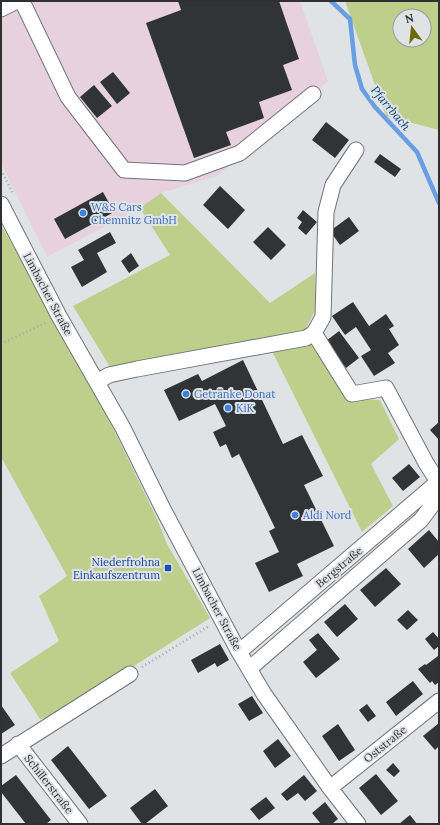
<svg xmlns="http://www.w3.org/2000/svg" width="440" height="825" font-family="Lora,serif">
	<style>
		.commercial { fill: #e7d1de }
		.green { fill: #bdcf8b; fill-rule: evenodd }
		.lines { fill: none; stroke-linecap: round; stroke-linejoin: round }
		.stream { stroke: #689fe2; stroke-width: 4.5 }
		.building { fill: #313437 }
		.minor-casing { stroke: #707477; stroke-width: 17 }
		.path { stroke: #a5a8aa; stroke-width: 2.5; stroke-dasharray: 1 3; stroke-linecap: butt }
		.minor { stroke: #fff; stroke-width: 15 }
		.shop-dot { fill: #3f7fe0; stroke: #dfe3e6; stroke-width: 1.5 }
		.transit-dot { fill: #1a4fb4; stroke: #dfe3e6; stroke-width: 1.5 }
		.labels { text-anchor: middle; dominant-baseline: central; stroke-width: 4; stroke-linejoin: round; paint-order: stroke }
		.shop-label { font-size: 11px; fill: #366cbe; stroke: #dfe3e6; text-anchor: start }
		.street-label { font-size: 11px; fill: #2e3031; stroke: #dfe3e6 }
		.transit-label { font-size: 11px; fill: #164399; stroke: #dfe3e6; text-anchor: end }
		.water-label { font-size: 12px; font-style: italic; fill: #033e7b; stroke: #dfe3e6 }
	</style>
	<rect width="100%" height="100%" fill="#dfe3e6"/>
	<path class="commercial" d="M1 1H300L328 81 217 176 161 193 140 208 47 257 1 163Z"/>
	<path class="green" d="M345 1H439V130L386 116ZM400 16H424V40H400Z
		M161 193 270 303 315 273V311L306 328 348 398 380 400 399 439 371 464 393 506 362 532 265 337 252 341 110 367 73 306 170 255 140 208Z
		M1 225 52 312 114 430 158 521 167 544 210 618 53 717 40 719 10 673 59 641 39 596 67 576 1 457Z"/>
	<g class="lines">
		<path class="stream" d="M331 1 350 19 355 65 362 89 375 107 417 152 439 203"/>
	</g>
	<path class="building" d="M178 1H279L299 59 283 65 292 90 259 102 264 118 226 132 231 145 194 158 146 23 181 10Z
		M113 72 130 93 117 104 100 82Z
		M94 85 112 106 97 118 80 97Z
		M326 122 349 140 335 158 312 140Z
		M380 154 401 169 395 177 374 162Z
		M220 186 245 210 228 229 203 205Z
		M103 192 114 212 65 239 54 219Z
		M303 210 317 222 306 235 298 228 302 222 297 218Z
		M349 217 359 231 340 245 330 231Z
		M268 227 286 245 271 260 253 242Z
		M110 232 116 243 97 253 107 272 82 287 71 267 84 260 78 250Z
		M131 253 139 266 129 273 121 261Z
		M353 302 369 326 386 314 394 326 389 329 399 345 388 353 395 363 374 376 361 356 371 350 356 327 345 335 332 316Z
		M339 331 359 358 346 368 326 341Z
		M243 360 283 444 302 435 323 476 304 485 334 546 297 564 303 576 269 592 255 563 279 552 269 531 275 528 239 454 232 458 226 444 220 447 213 432 226 426 215 404 179 421 164 390 198 374 202 381Z
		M439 422V440L430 430Z
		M409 464 420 477 403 491 392 478Z
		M429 530 439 542V554L424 568 408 549Z
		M386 568 401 584 375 607 360 590Z
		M345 604 358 619 337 637 324 622Z
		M408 610 418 620 407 630 397 620Z
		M433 632 439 639V646L434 650 425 639Z
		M318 633 340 659 316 678 303 662 317 650 309 640Z
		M220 644 229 660 217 667 215 663 198 673 191 660Z
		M438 656 439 658V682L435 685 432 681 430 683 418 669 425 664 426 665Z
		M413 681 423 694 396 716 386 702Z
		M252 696 263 713 249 721 238 704Z
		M367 704 376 716 368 722 359 710Z
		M1 705 15 725 1 734Z
		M439 723V746L435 750 423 736Z
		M338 724 355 750 339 761 322 736Z
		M278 739 291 756 275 768 263 751Z
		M68 746 107 796 89 809 51 760Z
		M393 763 400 771 394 777 386 770Z
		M376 774 398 801 381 815 359 788Z
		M16 775 51 820 46 824H26L1 792V786Z
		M304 775 317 791 305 801 298 793 287 801 281 794Z
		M155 789 168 806 145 824H142L130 808Z
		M266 797 275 808 259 820 250 809Z
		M325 802 338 819 332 824H321L312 813Z
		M410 815 417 824H399Z"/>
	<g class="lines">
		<defs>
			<path id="minor" d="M22 1 68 97 124 170 185 173 240 153 313 94
				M1 9 17 1
				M1 204 59 316 123 428 163 509 239 652 264 694 330 788 358 824
				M314 333 352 394 386 388 426 463 438 482
				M97 382 109 375 137 369 306 338 314 333 323 317 326 212 333 185 356 150
				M239 652 439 481
				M249 669 421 520 439 496
				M18 744 80 824
				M1 756 130 674
				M330 788 439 701"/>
		</defs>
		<use href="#minor" class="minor-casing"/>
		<path class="path" d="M1 170 14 195
			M1 344 47 322
			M142 667 209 626"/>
		<use href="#minor" class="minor"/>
	</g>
	<g class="shop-dot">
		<circle cx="83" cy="213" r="4"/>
		<circle cx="186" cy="394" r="4"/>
		<circle cx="228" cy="408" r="4"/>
		<circle cx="295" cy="515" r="4"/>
	</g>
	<rect class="transit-dot" x="164" y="564" width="8" height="8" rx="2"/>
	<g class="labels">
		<g class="shop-label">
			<text x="91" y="207">W&amp;S Cars<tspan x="91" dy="13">Chemnitz GmbH</tspan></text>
			<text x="194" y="394">Getränke Donat</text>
			<text x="236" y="408">KiK</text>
			<text x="303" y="515">Aldi Nord</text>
		</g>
		<g class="street-label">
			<text transform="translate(48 294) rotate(62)">Limbacher Straße</text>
			<text transform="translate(339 567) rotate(-40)">Bergstraße</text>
			<text transform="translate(217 609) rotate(62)">Limbacher Straße</text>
			<text transform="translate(385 744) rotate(-39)">Oststraße</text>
			<text transform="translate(49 784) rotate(52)">Schillerstraße</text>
		</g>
		<g class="transit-label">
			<text x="160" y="562">Niederfrohna<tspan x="160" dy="13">Einkaufszentrum</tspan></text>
		</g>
		<g class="water-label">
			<text transform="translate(391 108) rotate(50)">Pfarrbach</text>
		</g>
	</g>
	<rect width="440" height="825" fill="none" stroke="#2e3031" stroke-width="4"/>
	<g transform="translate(412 28) rotate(345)"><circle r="19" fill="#dfe3e6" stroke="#989b9e"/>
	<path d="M0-3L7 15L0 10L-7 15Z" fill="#6a6905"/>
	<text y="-6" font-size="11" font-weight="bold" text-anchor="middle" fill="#2e3031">N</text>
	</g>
</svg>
